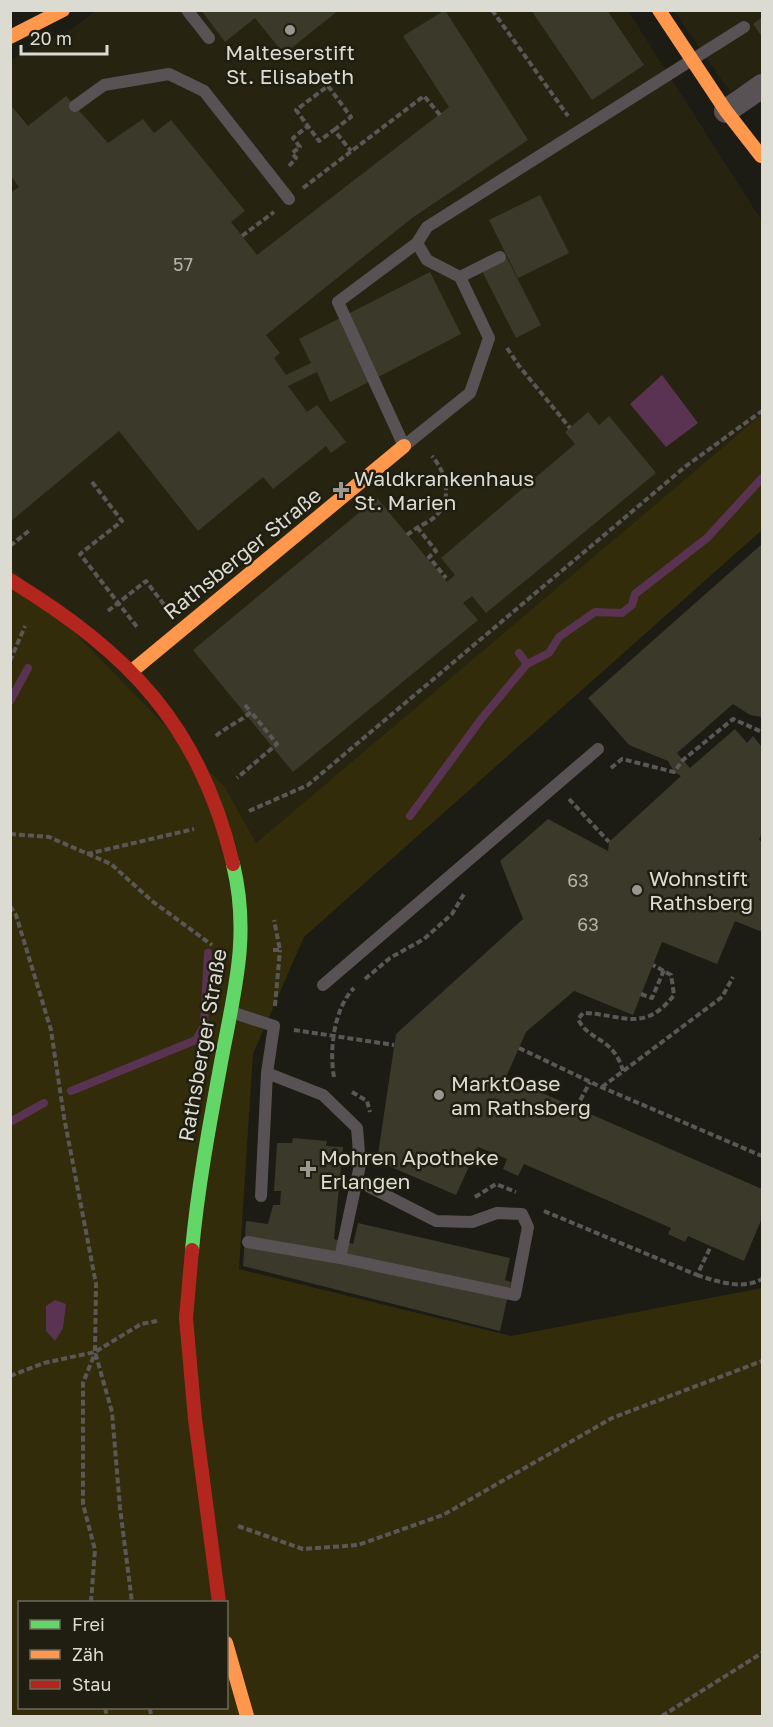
<svg xmlns="http://www.w3.org/2000/svg" width="773" height="1727" font-family="'Golos Text',sans-serif">
	<style>
		.built { fill: #262411 }
		.green { fill: #322c0b; fill-rule: evenodd }
		.water { fill: #5b3352 }
		.lines { fill: none; stroke-linecap: round; stroke-linejoin: round }
		.stream { stroke: #5b3352; stroke-width: 8 }
		.building { fill: #3b392a }
		.path { stroke: #5b5756; stroke-width: 4; stroke-dasharray: 6 3; stroke-linecap: butt }
		.lane { stroke: #585254; stroke-width: 12 }
		.street { stroke: #585254; stroke-width: 24 }
		.fast { stroke: #63d668; stroke-width: 14 }
		.slow { stroke: #ff974d; stroke-width: 14 }
		.jam { stroke: #b3261e; stroke-width: 14 }
		.poi-dot { fill: #999890; stroke: #201e11; stroke-width: 2 }
		.labels { text-anchor: middle; dominant-baseline: central; stroke-width: 5; stroke-linejoin: round; paint-order: stroke }
		.number-label { font-size: 18px; fill: #b4b2a8 }
		.poi-label { font-size: 21px; fill: #dcdbd2; stroke: #201e11; text-anchor: start }
		.street-label { font-size: 21px; fill: #dcdbd2; stroke: #201e11 }
	</style>
	<rect width="100%" height="100%" fill="#1c1b14"/>
	<path class="built" d="M95 11H628L762 221V414L256 843 225 787 11 567V60L70 30Z
		M674 11H762V73L730 92Z"/>
	<path class="green" d="M762 414V530L304 937 253 1054 239 1269 511 1336 762 1288V1716H11V567L225 787 256 843ZM20 1602H226V1708H20Z"/>
	<path class="water" d="M662 375 698 423 666 447 630 404Z
		M55 1300 66 1304 63 1328 55 1341 46 1331V1306Z"/>
	<g class="lines">
		<path class="stream" d="M519 653 527 664
			M10 701 28 668
			M410 816 482 718 527 664 549 653 559 637 595 612 622 613 632 605 635 594 707 538 762 478
			M71 1091 196 1040 204 1026 208 953
			M10 1122 44 1103"/>
	</g>
	<path class="building" d="M201 10H339L284 54 255 18 225 42Z
		M445 10 528 140 412 218 266 335 280 353 274 358 286 375 311 363 299 339 430 272 461 334 330 402 317 372 288 386 307 412 317 405 346 442 331 453 326 446 273 489 263 477 198 531 119 431 10 522V193L19 187 10 175V104L28 126 66 96 108 143 143 119 154 133 171 120 245 211 231 222 257 255 449 107 403 36Z
		M531 10H607L644 65 592 100Z
		M762 17V37L753 24Z
		M540 195 569 253 518 278 489 220Z
		M507 258 541 325 516 338 482 271Z
		M588 412 599 425 609 416 656 473 486 613 472 596 463 603 478 620 293 772 193 650 377 498 447 582 455 575 441 558 575 444 565 432Z
		M762 544V717L750 715 733 704 677 753 690 768 735 729 747 743 753 736 762 747V832L759 840 762 842V932L735 921 717 964 662 942 633 1015 574 991 526 1032 506 1077 762 1189V1218L744 1261 688 1236 685 1242 668 1234 671 1228 524 1164 518 1176 503 1169 507 1159 478 1147 456 1195 377 1161 396 1034 523 919 500 861 548 819 608 851 609 842 681 776 674 772 668 761 629 745 588 698Z
		M293 1138 327 1141 326 1146 343 1147 334 1239 353 1244 358 1223 510 1258 505 1280 511 1282 500 1331 243 1266 246 1221 268 1224 273 1205H280L281 1191H274L277 1143H292Z"/>
	<g class="lines">
		<path class="path" d="M492 10 568 116
			M334 130 351 117 328 86 296 110 319 141 334 130 351 151
			M289 166 296 158 292 153 300 147 293 138 308 126
			M303 188 424 96 440 115
			M242 236 274 212
			M507 348 519 366 570 428
			M92 482 122 521 80 554 137 627
			M417 527 436 551 429 557 446 578
			M407 535C414 529 420 526 428 522 454 506 449 476 432 456
			M10 546 30 530
			M108 611 146 581 165 606
			M10 661 25 626
			M245 705 251 712
			M216 736C227 726 240 722 251 712L277 744 237 778
			M611 768 622 759 674 772 683 760 733 719 762 732
			M569 799 609 842
			M249 811 308 785 686 466 762 411
			M10 834 49 837 111 864 152 901 212 945
			M87 854 194 829
			M10 906 16 915 51 1030 64 1117 96 1284 95 1352 112 1412 120 1508 132 1602
			M273 950H280L274 920
			M365 979 390 958 424 939 452 914 464 894
			M641 994 652 998 664 970
			M275 1006 280 950
			M294 1030 394 1045
			M519 1048 601 1087 762 1156
			M623 1071C613 1036 589 1042 578 1019L583 1013C622 1014 644 1034 674 995L671 975 653 965
			M334 1077C329 1050 334 1008 354 988
			M602 1087 722 997 733 977
			M352 1092 367 1101 370 1112
			M576 1108 590 1082
			M475 1197 496 1184 516 1192
			M544 1211 697 1275 711 1246
			M697 1275C719 1282 742 1290 762 1279
			M10 1376 44 1363 95 1352 141 1324 157 1321
			M238 1526 303 1549 358 1545 443 1515 612 1418 762 1361
			M91 1602 95 1550 83 1504V1383L95 1353
			M105 1708 107 1716
			M150 1708 151 1716
			M662 1716 762 1653"/>
		<path class="lane" d="M187 10 209 38
			M75 106 104 85 169 74 204 91 289 199
			M417 243 338 302 404 446 470 393 489 338 460 277 427 260 417 243 427 227 744 27
			M460 277 500 257
			M323 985 598 749
			M231 1012 274 1026 267 1073 323 1095 357 1128 360 1165 340 1258
			M261 1196 267 1073
			M248 1242 340 1258 515 1295 528 1227 522 1214 497 1213 472 1222 436 1221 356 1180"/>
		<path class="street" d="M726 111 762 86"/>
		<path class="fast" d="M192 1250C198 1185 210 1122 222 1057 235 988 250 934 233 864"/>
		<path class="slow" d="M659 10 726 111 761 156
			M10 37 63 10
			M132 671 404 446
			M226 1643 247 1716"/>
		<path class="jam" d="M10 580C129 653 200 725 233 864
			M192 1250 186 1318 195 1419 219 1602"/>
	</g>
	<g class="poi-dot">
		<circle cx="290" cy="30" r="6"/>
		<path d="M338 481h6v6h6v6h-6v6h-6v-6h-6v-6h6z"/>
		<circle cx="637" cy="890" r="6"/>
		<circle cx="439" cy="1095" r="6"/>
		<path d="M305 1160h6v6h6v6h-6v6h-6v-6h-6v-6h6z"/>
	</g>
	<g class="labels">
		<g class="number-label">
			<text x="183" y="264">57</text>
			<text x="578" y="880">63</text>
			<text x="588" y="924">63</text>
		</g>
		<g class="poi-label">
			<text x="290" y="52" text-anchor="middle">Malteserstift<tspan x="290" dy="24">St. Elisabeth</tspan></text>
			<text x="354" y="478">Waldkrankenhaus<tspan x="354" dy="24">St. Marien</tspan></text>
			<text x="649" y="878">Wohnstift<tspan x="649" dy="24">Rathsberg</tspan></text>
			<text x="451" y="1083">MarktOase<tspan x="451" dy="24">am Rathsberg</tspan></text>
			<text x="320" y="1157">Mohren Apotheke<tspan x="320" dy="24">Erlangen</tspan></text>
		</g>
		<g class="street-label">
			<text transform="translate(242 553) rotate(-39)">Rathsberger Straße</text>
			<text transform="translate(202 1045) rotate(-80)">Rathsberger Straße</text>
		</g>
	</g>
	<rect width="773" height="1727" fill="none" stroke="#dcdbd2" stroke-width="24"/>
	<rect x="18" y="1601" width="210" height="108" fill="#201e11" stroke="#6b6a5e" stroke-width="1.5"/>
	<rect x="30" y="1620" width="30" height="9" fill="#63d668" stroke="#6b6a5e" stroke-width="1.5"/>
	<text x="72" y="1631" font-size="18" fill="#dcdbd2">Frei</text>
	<rect x="30" y="1650" width="30" height="9" fill="#ff974d" stroke="#6b6a5e" stroke-width="1.5"/>
	<text x="72" y="1661" font-size="18" fill="#dcdbd2">Zäh</text>
	<rect x="30" y="1680" width="30" height="9" fill="#b3261e" stroke="#6b6a5e" stroke-width="1.5"/>
	<text x="72" y="1691" font-size="18" fill="#dcdbd2">Stau</text>
	<path d="M21 45v9h86v-9" fill="none" stroke="#dcdbd2" stroke-width="3"/>
	<text x="30" y="45" font-size="18" fill="#dcdbd2" stroke="#201e11" stroke-width="4.5" paint-order="stroke">20 m</text>
</svg>
